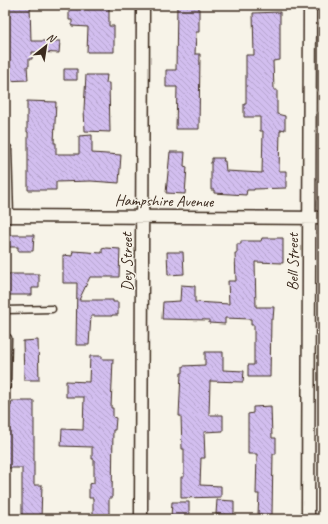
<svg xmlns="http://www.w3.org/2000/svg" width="328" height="524" font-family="Caveat,sans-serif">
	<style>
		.building { fill: url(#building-back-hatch); stroke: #3b2a1e }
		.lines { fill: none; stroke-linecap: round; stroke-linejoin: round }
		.service-casing { stroke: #3b2a1e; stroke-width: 9 }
		.minor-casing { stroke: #3b2a1e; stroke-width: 15 }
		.service { stroke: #f7f3e8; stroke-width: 6 }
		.minor { stroke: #f7f3e8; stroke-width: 12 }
		.labels { text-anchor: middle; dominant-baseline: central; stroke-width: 3; stroke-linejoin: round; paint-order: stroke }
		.street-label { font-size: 16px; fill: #3b2a1e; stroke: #f7f3e8 }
	</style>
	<defs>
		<pattern id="building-back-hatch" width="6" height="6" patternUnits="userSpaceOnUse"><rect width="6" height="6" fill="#d2beef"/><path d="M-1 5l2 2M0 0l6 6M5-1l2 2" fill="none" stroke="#b5a3cc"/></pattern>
	</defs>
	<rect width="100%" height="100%" fill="#f7f3e8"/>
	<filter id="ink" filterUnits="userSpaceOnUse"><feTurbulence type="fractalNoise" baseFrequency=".025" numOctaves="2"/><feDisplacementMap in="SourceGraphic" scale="8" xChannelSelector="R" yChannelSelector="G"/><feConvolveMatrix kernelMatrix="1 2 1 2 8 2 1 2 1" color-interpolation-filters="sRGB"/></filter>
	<g filter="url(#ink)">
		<path class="building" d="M5 5H30L31 41H60L59 53 32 52V59H29V66H27L28 80 5 81Z
			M69 5H109V26H114V52H87L88 27 72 26V20H69Z
			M177 5H199V32H196L195 54H200L199 129H176L177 87H166V70H176Z
			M280 12V60L273 61 274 90H277V114L285 116V130L281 129V131H280L279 171H286V188L254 189V190H247L246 195 214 193V190H211V162H212V158H224L223 161H225L226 171 262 173 263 131H260V117H244V104H246V55H254L253 13Z
			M64 69H77V80H64Z
			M86 75H107L106 83H109L110 132 85 131 84 109Z
			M27 101 56 102 54 143H56V154H79V136L92 135V153L121 155 119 183 91 181 56 182V190H28V132H27Z
			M170 152H185L184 166 187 167 185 194 166 193Z
			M5 235H34L33 251H18V247H5Z
			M262 238H283V263L255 262 256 307H274L273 319H271L270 377H248V365H254V325H251V319L225 318V324L209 323V320L162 319 163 302 180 301 181 285 195 286V302L229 304 228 281H236L235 253H237V244H241V241H261Z
			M106 248 120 249 119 277H90L79 300H113V302H118V315H112V316H91L89 345H76L77 283H63V255L72 256 73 251 102 253V249Z
			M167 252H183L184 274 168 275Z
			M5 274H39V288H32V295H5Z
			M38 340 39 380H24L23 341Z
			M205 352H223V370L244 371 243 382 210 381 209 415H223V431L204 432 205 458H201L200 485 221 486V497L181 498V477H184V449H182L181 416H179L181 373H183V366L205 365Z
			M90 356H102V359H113L111 408H113V417L116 418 115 430H113L112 498H109V519H93V498H89V484L94 483V459H92V447L61 446 62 429 83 430 84 397H66V381L89 382Z
			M12 401H34V485H42L41 519H22V468H5L7 415H9V406H11Z
			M271 406 272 438H276V454H273L272 515 258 514 259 494H256L257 454H248V414L253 413V407Z
			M217 500 234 501V515L216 514Z
			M172 502H189V518L171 517Z"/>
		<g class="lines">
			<defs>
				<path id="service" d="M5 147 8 148 10 216
					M5 310 52 309
					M5 338H8L7 386H5"/>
				<path id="minor" d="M5 216 323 218
					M141 519 143 5
					M308 519 310 5"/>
			</defs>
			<use href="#service" class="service-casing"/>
			<use href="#minor" class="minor-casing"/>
			<use href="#service" class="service"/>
			<use href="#minor" class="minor"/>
		</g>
	</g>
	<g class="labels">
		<g class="street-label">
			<text transform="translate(164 201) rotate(1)">Hampshire Avenue</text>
			<text transform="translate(127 262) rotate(-90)">Dey Street</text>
			<text transform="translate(293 262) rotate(-90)">Bell Street</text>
		</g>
	</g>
	<rect width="328" height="524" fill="none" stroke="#f7f3e8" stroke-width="20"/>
	<rect x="10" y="10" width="308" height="504" fill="none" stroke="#3b2a1e" stroke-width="1.5" filter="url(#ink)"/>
	<g transform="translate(46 46) rotate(30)" stroke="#f7f3e8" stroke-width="3" paint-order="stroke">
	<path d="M0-3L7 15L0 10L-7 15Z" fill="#3b2a1e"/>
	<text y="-6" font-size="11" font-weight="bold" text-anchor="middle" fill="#3b2a1e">N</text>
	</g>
</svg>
